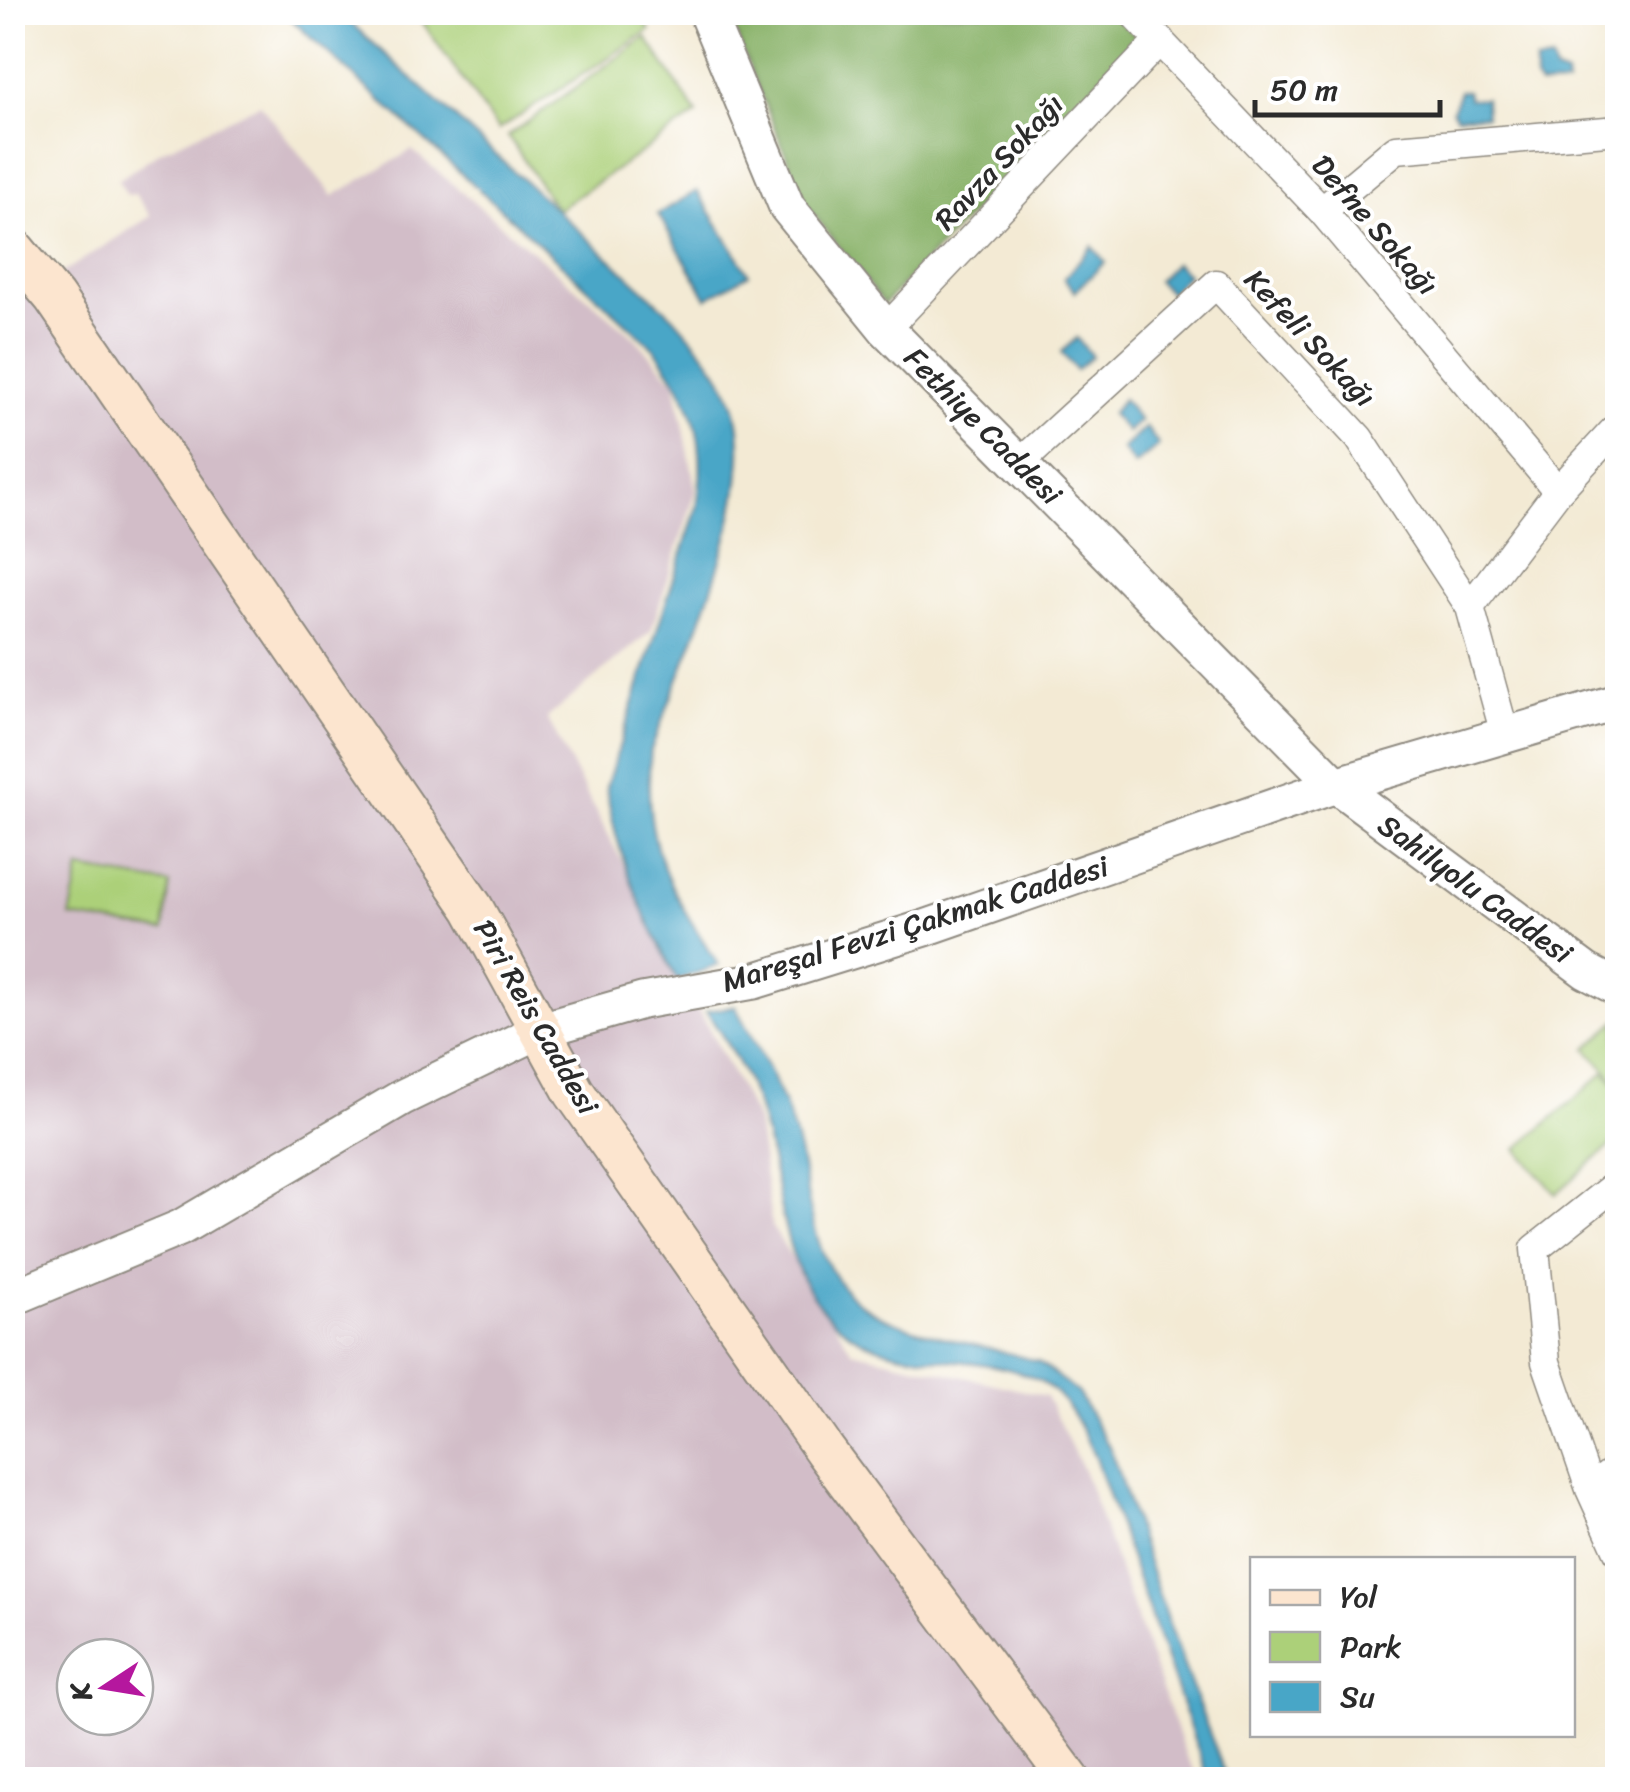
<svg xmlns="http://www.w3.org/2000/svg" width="1630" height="1792" font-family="Sriracha,sans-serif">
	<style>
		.industrial { fill: #d2bdc8; fill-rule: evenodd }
		.green { fill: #acd079; stroke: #6c7e52; stroke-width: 2.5 }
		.forest { fill: #89b269; stroke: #5a6e4a; stroke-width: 2.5 }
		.water { fill: #48a6c7; stroke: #3a6879; stroke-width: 2.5 }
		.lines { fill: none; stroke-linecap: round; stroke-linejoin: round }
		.minor-casing { stroke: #8f8a80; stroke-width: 31 }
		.tertiary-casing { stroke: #8f8a80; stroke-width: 39 }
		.secondary-casing { stroke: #8f8a80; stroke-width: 44 }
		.minor { stroke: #fff; stroke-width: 28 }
		.tertiary { stroke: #fff; stroke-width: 35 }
		.secondary { stroke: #fce5cf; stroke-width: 40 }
		.labels { text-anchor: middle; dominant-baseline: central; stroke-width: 8; stroke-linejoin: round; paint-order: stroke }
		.street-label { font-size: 30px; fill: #2b2b2b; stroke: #fff }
	</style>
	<rect width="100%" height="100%" fill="#fff"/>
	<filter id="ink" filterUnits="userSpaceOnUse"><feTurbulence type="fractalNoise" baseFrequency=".01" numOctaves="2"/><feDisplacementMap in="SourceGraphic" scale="20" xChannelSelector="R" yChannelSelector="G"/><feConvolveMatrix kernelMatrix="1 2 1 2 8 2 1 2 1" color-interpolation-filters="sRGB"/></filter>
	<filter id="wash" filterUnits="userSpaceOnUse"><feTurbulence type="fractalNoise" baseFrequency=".0048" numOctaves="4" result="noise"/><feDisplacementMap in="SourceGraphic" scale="40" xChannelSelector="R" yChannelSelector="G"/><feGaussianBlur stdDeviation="2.25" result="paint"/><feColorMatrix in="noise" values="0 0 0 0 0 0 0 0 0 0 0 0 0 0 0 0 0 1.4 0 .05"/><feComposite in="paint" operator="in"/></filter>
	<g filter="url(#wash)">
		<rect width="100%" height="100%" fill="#f3ead4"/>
		<path class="industrial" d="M260 104 333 196 412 150 632 335 675 382 696 491 651 631 547 718 757 1121 772 1227 852 1351 1046 1396 1084 1472 1186 1756 1199 1779H13L12 286 59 275 151 216 135 194 127 195 118 180 161 151ZM75 1657H135V1717H75Z"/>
		<path class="green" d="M416 13H639L650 30 498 130Z
			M646 37 697 114 557 210 508 136Z
			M80 869 170 884 164 931 70 917Z
			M1617 1021V1083L1587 1048Z
			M1605 1072 1617 1087V1140L1556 1194 1517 1149Z"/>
		<path class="forest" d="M727 13H1110L1140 39 884 304 807 206Z"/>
		<path class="water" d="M284 13H340L673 316C696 343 722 370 734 404 763 495 683 661 651 750 640 842 670 891 719 965L677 980C644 916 617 859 606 787L697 507C708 439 694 402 654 348Z
			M1552 61 1555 72 1566 76 1567 85 1540 86 1535 80V63Z
			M1460 91H1467L1469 99 1485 98 1486 116H1456L1452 110Z
			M697 191 749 274 707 298 658 214Z
			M1092 246 1105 262 1075 292 1064 278Z
			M1175 263 1187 274 1170 293 1157 281Z
			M1077 338 1092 356 1076 370 1061 352Z
			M1123 399 1140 421 1127 432 1111 414Z
			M1146 427 1159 446 1134 465 1122 449Z
			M735 1006C757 1047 780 1087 794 1132 813 1196 807 1279 877 1314 925 1338 987 1345 1039 1362L1078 1393 1110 1448 1174 1640 1227 1779H1208L1095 1458C1082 1430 1068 1395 1038 1380 977 1350 897 1372 841 1327 777 1277 783 1183 759 1112 747 1074 728 1044 706 1011Z"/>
	</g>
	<g filter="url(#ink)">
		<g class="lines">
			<defs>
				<path id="minor" d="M1132 12 1322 211 1558 491
					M1322 211 1396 149 1618 130
					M886 329 1160 40
					M1020 463 1216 284 1359 438 1470 607 1506 738
					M1470 607 1558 491 1618 426
					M1618 1183 1535 1249 1546 1362 1590 1489 1618 1551
					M1590 1489 1618 1468"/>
				<path id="tertiary" d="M706 12 787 207 886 329 1336 785 1586 971 1618 988
					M12 1298 180 1228 403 1097 541 1030 642 1001 754 981 925 928 1336 785 1618 702"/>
				<path id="secondary" d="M12 247 54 297 473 908 574 1092 825 1451 1070 1780"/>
			</defs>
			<use href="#minor" class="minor-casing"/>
			<use href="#tertiary" class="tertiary-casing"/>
			<use href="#secondary" class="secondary-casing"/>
			<use href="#minor" class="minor"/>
			<use href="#tertiary" class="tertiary"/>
			<use href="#secondary" class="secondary"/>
		</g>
	</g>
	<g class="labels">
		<g class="street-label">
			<text transform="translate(999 162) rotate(-47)">Ravza Sokağı</text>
			<text transform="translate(1375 225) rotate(49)">Defne Sokağı</text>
			<text transform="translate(1310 338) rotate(47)">Kefeli Sokağı</text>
			<text transform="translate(983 426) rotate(45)">Fethiye Caddesi</text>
			<text transform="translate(1475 889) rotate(36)">Sahilyolu Caddesi</text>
			<text transform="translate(915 924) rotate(-17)">Mareşal Fevzi Çakmak Caddesi</text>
			<text transform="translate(536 1017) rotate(60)">Piri Reis Caddesi</text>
		</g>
	</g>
	<rect width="1630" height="1792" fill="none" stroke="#fff" stroke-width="50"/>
	<rect x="1250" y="1557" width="325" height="180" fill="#ffffff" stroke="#aaaaaa" stroke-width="2.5"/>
	<rect x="1270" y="1590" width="50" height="15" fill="#fce5cf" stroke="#aaaaaa" stroke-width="2.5"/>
	<text x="1340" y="1607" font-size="30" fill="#2b2b2b">Yol</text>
	<rect x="1270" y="1632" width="50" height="30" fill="#acd079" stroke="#aaaaaa" stroke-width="2.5"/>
	<text x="1340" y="1657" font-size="30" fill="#2b2b2b">Park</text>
	<rect x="1270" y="1682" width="50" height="30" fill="#48a6c7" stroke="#aaaaaa" stroke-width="2.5"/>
	<text x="1340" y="1707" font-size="30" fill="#2b2b2b">Su</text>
	<g transform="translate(105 1687) rotate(258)"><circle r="48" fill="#ffffff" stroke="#aaaaaa" stroke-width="2.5"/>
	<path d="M0-8L18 38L0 25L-18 38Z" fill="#b5179e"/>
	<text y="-15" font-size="28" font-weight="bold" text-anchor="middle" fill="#2b2b2b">K</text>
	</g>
	<path d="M1255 100v15h185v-15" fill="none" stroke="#2b2b2b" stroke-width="5"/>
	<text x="1270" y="100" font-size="30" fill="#2b2b2b" stroke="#ffffff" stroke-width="8" paint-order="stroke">50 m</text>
</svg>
